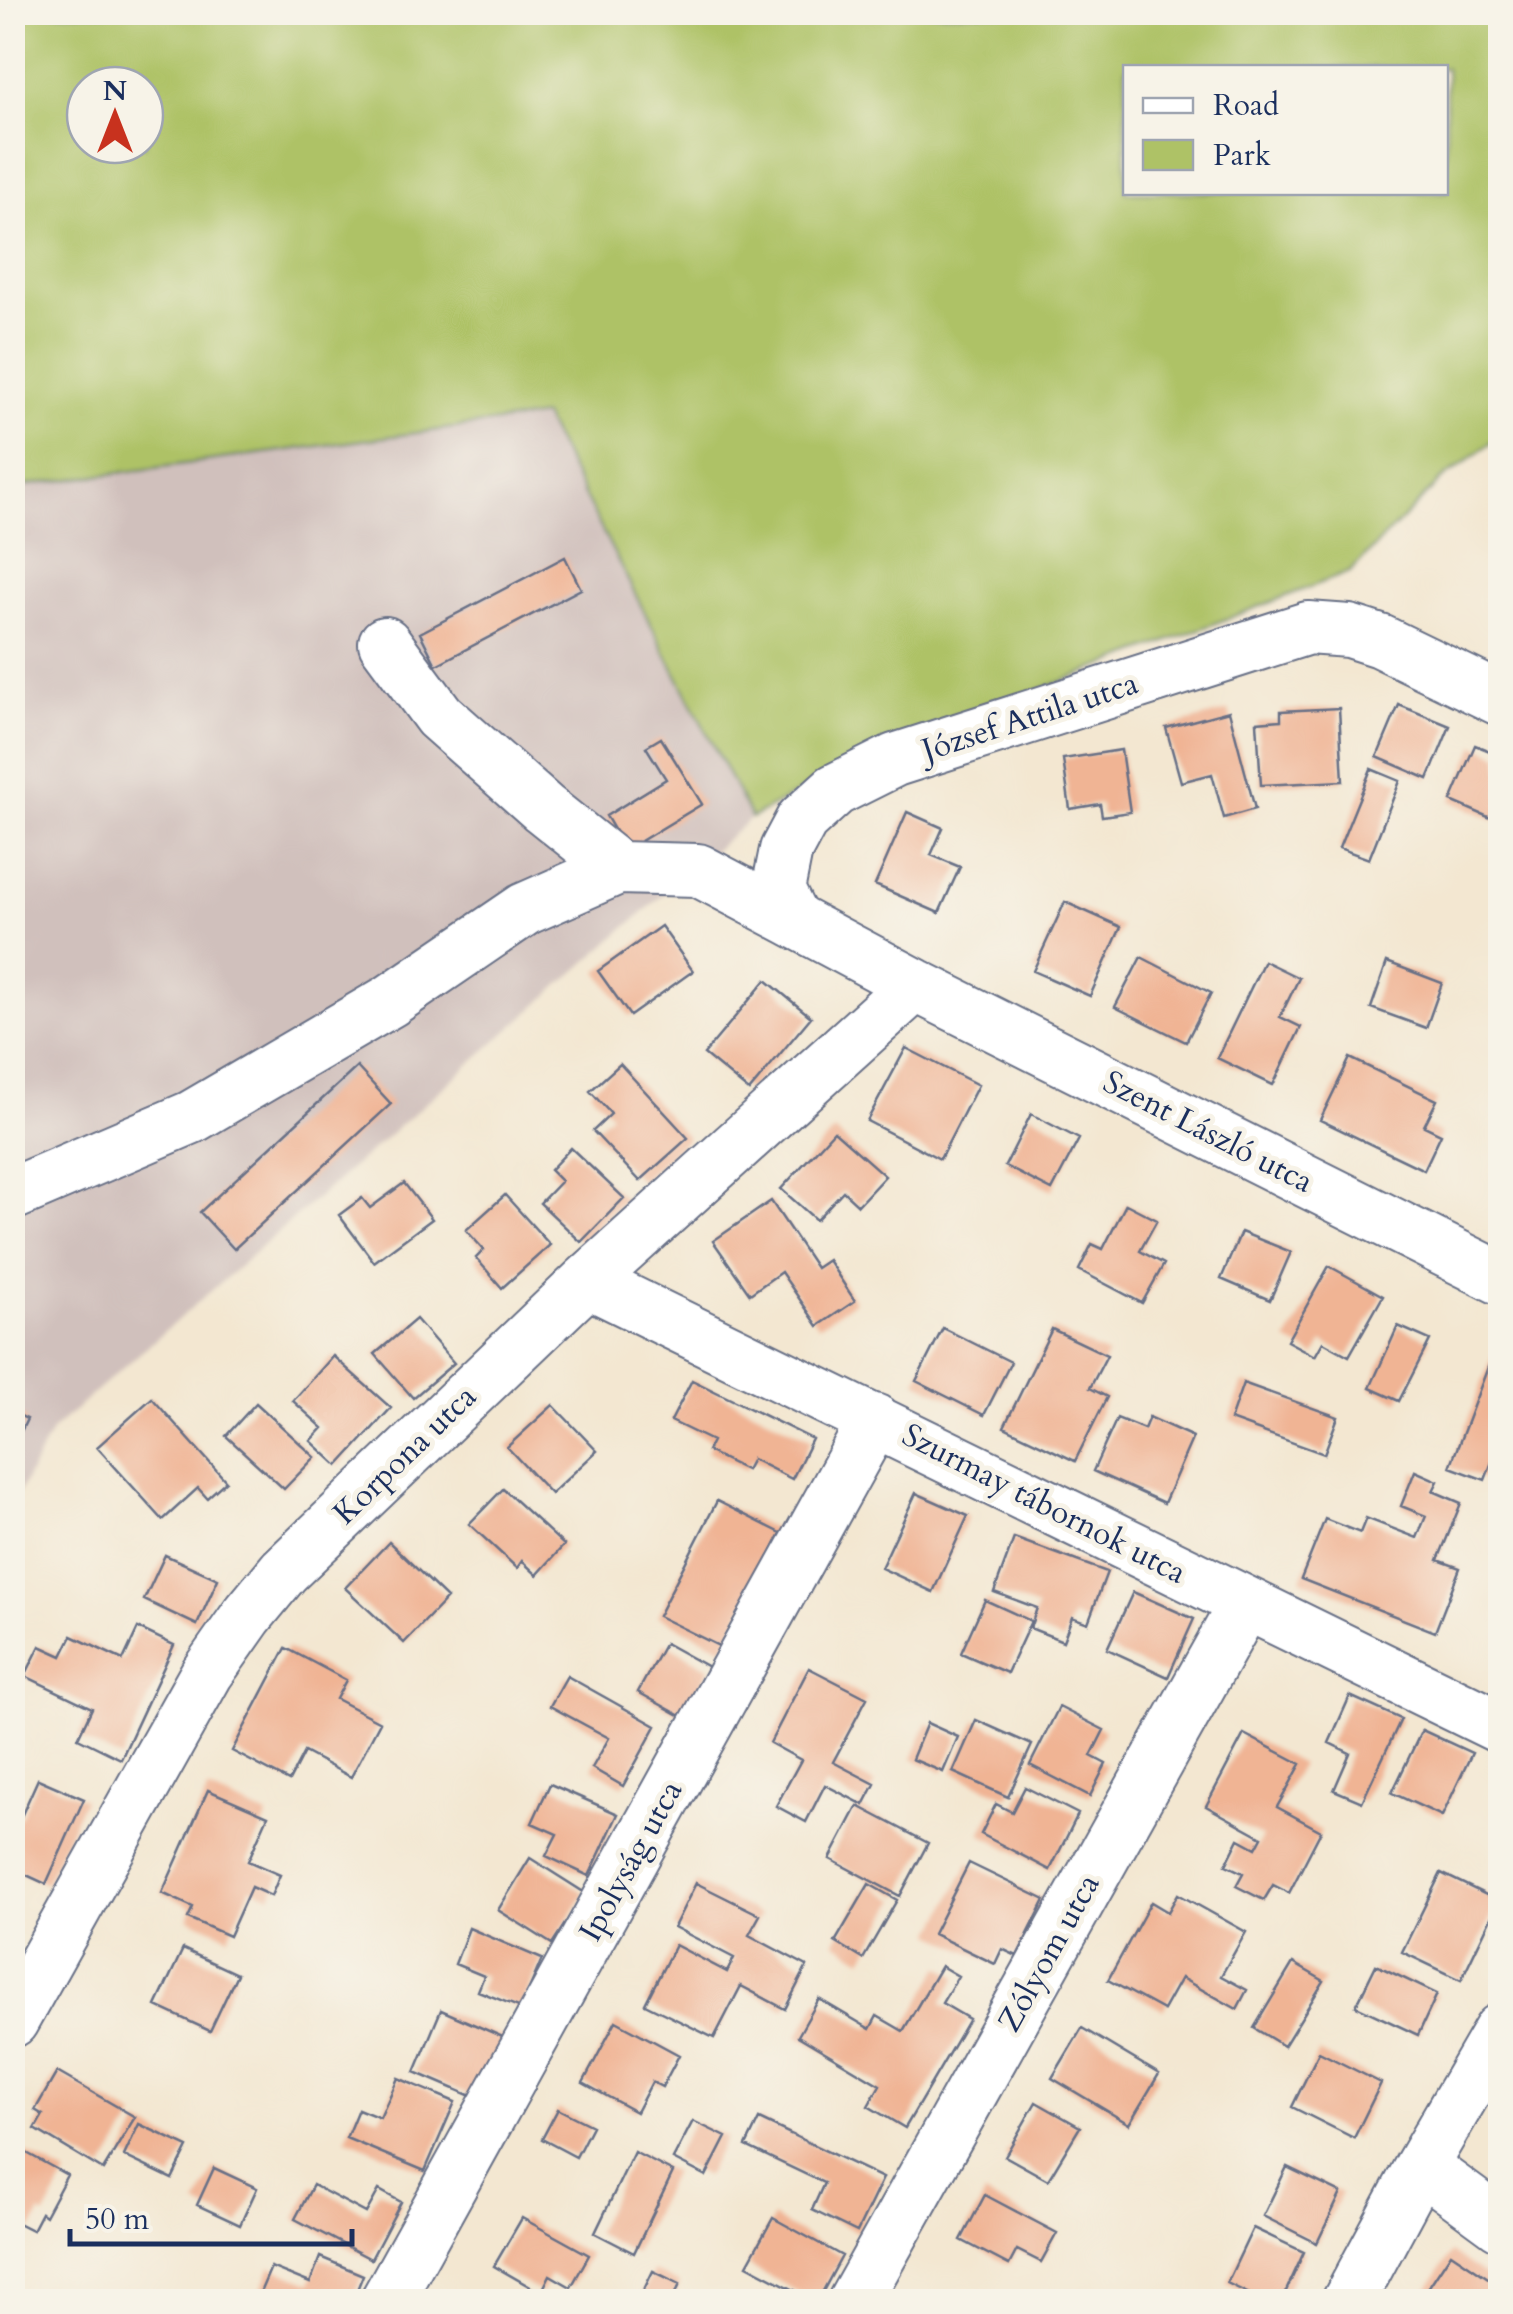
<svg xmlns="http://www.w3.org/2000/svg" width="1513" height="2314" font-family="Cardo,serif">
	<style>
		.industrial { fill: #d0c0bc }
		.green { fill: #aec266; stroke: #647862; stroke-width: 2.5; fill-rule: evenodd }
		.building { fill: #f0b494 }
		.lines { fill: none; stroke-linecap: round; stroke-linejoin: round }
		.minor-casing { stroke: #676f86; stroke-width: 56 }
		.minor { stroke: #fff; stroke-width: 52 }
		.labels { text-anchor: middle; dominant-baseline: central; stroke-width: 10; stroke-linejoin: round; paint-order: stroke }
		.street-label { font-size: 32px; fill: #1b2f5e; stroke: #f7f3e8 }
	</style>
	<rect width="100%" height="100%" fill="#f7f3e8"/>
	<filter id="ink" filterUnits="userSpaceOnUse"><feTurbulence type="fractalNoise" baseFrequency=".01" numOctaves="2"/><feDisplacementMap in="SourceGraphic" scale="20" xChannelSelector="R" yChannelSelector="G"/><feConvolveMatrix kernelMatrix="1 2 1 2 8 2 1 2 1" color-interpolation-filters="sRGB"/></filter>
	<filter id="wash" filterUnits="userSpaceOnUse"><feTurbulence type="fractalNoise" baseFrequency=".0048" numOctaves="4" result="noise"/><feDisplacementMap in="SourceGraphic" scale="40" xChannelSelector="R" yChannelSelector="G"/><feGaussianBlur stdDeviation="2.25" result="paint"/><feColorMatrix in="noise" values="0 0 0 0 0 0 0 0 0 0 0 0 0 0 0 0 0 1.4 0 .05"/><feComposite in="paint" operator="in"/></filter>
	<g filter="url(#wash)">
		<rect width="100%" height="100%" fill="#f3e7d1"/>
		<path class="industrial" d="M543 416 751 818 52 1430 13 1504V487Z"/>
		<path class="green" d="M12 13H1500V436L1440 481 1350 572 868 755 751 818 543 416 13 487ZM1126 68H1446V192H1126ZM85 85H145V145H85Z"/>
		<g id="blocks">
			<path class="building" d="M565 557 581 589 436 665 420 633Z
				M1399 705 1450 726 1428 779 1377 757Z
				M1339 708 1343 781 1261 785 1257 722 1281 720V711Z
				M1229 711 1255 809 1224 818 1212 774 1181 782 1166 728Z
				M661 738 702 804 626 850 606 816 666 779 646 747Z
				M1475 745 1500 755V822L1451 801Z
				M1121 750 1130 812 1102 816 1100 804 1070 809 1063 759Z
				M1371 769 1400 781 1369 859 1339 848Z
				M907 812 943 828 931 855 960 867 939 913 875 885Z
				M1065 902 1121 927 1090 996 1033 971Z
				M661 926 693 971 630 1016 598 971Z
				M1141 957 1211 993 1186 1042 1115 1007Z
				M1264 961 1299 978 1280 1017 1301 1027 1273 1085 1217 1058Z
				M1387 962 1442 983 1426 1028 1371 1008Z
				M766 980 811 1017 749 1091 704 1054Z
				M906 1048 978 1085 940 1159 867 1121Z
				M1350 1058 1437 1100 1424 1126 1441 1134 1424 1170 1320 1120Z
				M620 1064 688 1138 640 1181 593 1131 611 1114 590 1091Z
				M357 1067 391 1104 234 1249 200 1212Z
				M1031 1114 1079 1139 1052 1190 1005 1166Z
				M834 1131 885 1176 858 1205 843 1191 816 1220 781 1189Z
				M571 1148 624 1198 581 1242 540 1203 561 1181 550 1170Z
				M404 1183 432 1219 374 1262 339 1215 362 1198 370 1208Z
				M505 1195 550 1245 502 1288 476 1258 484 1250 466 1230Z
				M771 1201 816 1268 828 1260 855 1301 818 1326 781 1272 750 1294 713 1241Z
				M1126 1204 1157 1220 1140 1251 1164 1264 1142 1303 1079 1270 1092 1244 1103 1249Z
				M1241 1232 1291 1252 1270 1300 1221 1279Z
				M1329 1266 1383 1296 1349 1356 1323 1342 1315 1356 1287 1341Z
				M416 1319 454 1363 413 1398 375 1354Z
				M1398 1326 1430 1340 1399 1401 1370 1388Z
				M943 1328 1011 1362 984 1415 916 1381Z
				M1052 1329 1107 1355 1090 1388 1107 1397 1075 1461 1004 1427Z
				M1496 1346 1500 1348V1418L1493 1439 1500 1441 1485 1480 1450 1467Z
				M333 1356 391 1408 338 1466 311 1441 323 1428 293 1401Z
				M692 1380 812 1439 792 1479 752 1459 746 1470 707 1451 712 1441 671 1421Z
				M1243 1383 1338 1417 1324 1454 1230 1420Z
				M152 1398 226 1481 207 1498 198 1488 163 1520 97 1447Z
				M256 1403 315 1457 284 1489 226 1436Z
				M553 1405 597 1451 551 1494 507 1447Z
				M12 1412 27 1419 12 1450Z
				M1149 1417 1193 1437 1164 1503 1093 1471 1117 1418 1144 1429Z
				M1415 1471 1438 1481 1433 1491 1461 1503 1438 1560 1460 1568 1435 1632 1301 1579 1325 1519 1360 1533 1366 1518 1417 1538 1426 1516 1401 1506Z
				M503 1489 564 1545 537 1575 522 1561 517 1568 469 1524Z
				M916 1493 968 1516 933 1592 881 1568Z
				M717 1501 781 1533 723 1648 658 1616Z
				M1014 1538 1107 1572 1088 1623 1072 1617 1063 1641 1030 1628 1037 1608 994 1592Z
				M389 1542 447 1598 404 1643 345 1588Z
				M165 1555 218 1579 197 1625 144 1600Z
				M1133 1592 1194 1619 1168 1677 1107 1649Z
				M985 1600 1031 1621 1007 1673 961 1653Z
				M138 1628 174 1645 121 1759 78 1738 92 1708 25 1676 40 1646 62 1656 72 1636 123 1660Z
				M665 1643 710 1668 683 1717 638 1692Z
				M286 1648 346 1680 336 1699 380 1722 351 1777 304 1752 289 1781 232 1751Z
				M809 1668 867 1698 833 1762 875 1784 864 1805 825 1785 806 1822 776 1806 801 1760 770 1743Z
				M567 1676 656 1726 623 1786 592 1768 609 1738 550 1706Z
				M1350 1696 1401 1719 1362 1802 1334 1790 1350 1753 1329 1743Z
				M1059 1707 1104 1730 1091 1756 1106 1764 1090 1796 1030 1765Z
				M976 1720 1032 1745 1008 1797 953 1772Z
				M927 1723 958 1737 943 1772 912 1759Z
				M1422 1730 1472 1753 1442 1816 1392 1793Z
				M1244 1734 1301 1764 1277 1807 1321 1831 1289 1893 1273 1885 1264 1900 1236 1886 1243 1873 1226 1865 1239 1839 1256 1848 1262 1837 1206 1806Z
				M38 1779 84 1799 46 1884 20 1872 12 1888V1816L20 1819Z
				M550 1784 618 1814 589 1876 546 1856 557 1834 532 1823Z
				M1025 1787 1078 1814 1050 1870 981 1834 996 1804 1012 1812Z
				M208 1790 268 1816 248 1861 280 1875 271 1896 251 1887 229 1936 188 1918 193 1907 162 1893Z
				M858 1806 928 1843 900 1896 830 1859Z
				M530 1858 585 1893 552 1944 498 1910Z
				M969 1863 1045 1900 1017 1956 1002 1949 995 1964 933 1934Z
				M1441 1873 1499 1901 1461 1980 1402 1952Z
				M696 1883 760 1915 749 1935 807 1966 785 2009 741 1986 714 2038 645 2004 675 1945 727 1972 734 1958 674 1927Z
				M869 1884 897 1900 863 1959 835 1942Z
				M1178 1894 1246 1932 1221 1976 1247 1990 1237 2009 1181 1978 1163 2010 1108 1980 1151 1902 1168 1912Z
				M469 1928 542 1959 521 2008 478 1991 484 1976 455 1964Z
				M183 1949 237 1974 210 2031 156 2006Z
				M1293 1963 1324 1981 1284 2046 1254 2028Z
				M1376 1965 1437 1994 1418 2035 1356 2006Z
				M941 1966 958 1976 942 2003 969 2019 905 2128 868 2106 880 2085 798 2036 819 1999 870 2029 877 2016 903 2031Z
				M441 2010 505 2038 478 2099 415 2072Z
				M616 2021 679 2055 662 2087 652 2082 636 2112 583 2083Z
				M1082 2028 1159 2074 1129 2124 1052 2078Z
				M1319 2052 1381 2083 1354 2138 1292 2107Z
				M57 2072 135 2117 103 2170 35 2129 43 2115 35 2110Z
				M398 2078 455 2102 425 2171 346 2138 358 2109 380 2118Z
				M1036 2102 1080 2127 1048 2180 1005 2156Z
				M558 2109 592 2126 576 2157 542 2139Z
				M759 2119 883 2178 857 2232 812 2210 824 2183 746 2146Z
				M693 2121 726 2137 706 2176 673 2159Z
				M139 2124 188 2147 172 2179 124 2156Z
				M12 2145 67 2175 45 2216 41 2213 32 2230 12 2220Z
				M634 2152 673 2172 634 2253 595 2233Z
				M1287 2167 1341 2193 1317 2243 1263 2216Z
				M214 2168 257 2188 240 2225 197 2205Z
				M313 2185 366 2213 379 2190 401 2202 371 2259 295 2219Z
				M985 2195 1057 2233 1041 2262 1017 2250 1009 2265 961 2240Z
				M522 2218 589 2255 571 2287 550 2275 541 2293 494 2266Z
				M773 2218 842 2256 817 2302 747 2265Z
				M1253 2228 1304 2252 1281 2302H1266L1227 2283Z
				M1451 2253 1500 2286V2302H1435L1424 2294Z
				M320 2257 363 2275 352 2302H256L271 2267 310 2283Z
				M653 2271 680 2284 672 2302H638Z"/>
		</g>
	</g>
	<g filter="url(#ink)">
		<use href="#blocks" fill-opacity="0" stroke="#676f86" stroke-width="2.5"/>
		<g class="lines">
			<defs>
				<path id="minor" d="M385 643 439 716 543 808 618 868 698 870 793 920
					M1500 699 1380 641 1349 631 1308 628 895 760 835 790 802 820 786 850 778 890 793 920 915 985 1500 1278
					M12 1194 192 1117 390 1001 525 909 618 868
					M587 1281C892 1428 1195 1580 1500 1727
					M12 2021 207 1673 247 1616 284 1571 587 1281 915 985
					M1421 2166 1500 2224
					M386 2302 875 1420
					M854 2302 1245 1604
					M1348 2302 1421 2166 1500 2030"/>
			</defs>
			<use href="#minor" class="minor-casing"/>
			<use href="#minor" class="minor"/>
		</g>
	</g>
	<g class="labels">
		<g class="street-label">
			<text transform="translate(1030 717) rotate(-18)">József Attila utca</text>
			<text transform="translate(1208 1132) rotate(27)">Szent László utca</text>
			<text transform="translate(405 1455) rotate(-44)">Korpona utca</text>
			<text transform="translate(1044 1504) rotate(27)">Szurmay tábornok utca</text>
			<text transform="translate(631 1861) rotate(-61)">Ipolyság utca</text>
			<text transform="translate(1049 1953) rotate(-61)">Zólyom utca</text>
		</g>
	</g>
	<rect width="1513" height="2314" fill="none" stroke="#f7f3e8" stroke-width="50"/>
	<rect x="1123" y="65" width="325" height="130" fill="#f7f3e8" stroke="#9fa5b1" stroke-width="2.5"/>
	<rect x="1143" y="98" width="50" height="15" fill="#ffffff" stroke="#9fa5b1" stroke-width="2.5"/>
	<text x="1213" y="115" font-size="30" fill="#1b2f5e">Road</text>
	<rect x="1143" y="140" width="50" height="30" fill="#aec266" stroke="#9fa5b1" stroke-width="2.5"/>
	<text x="1213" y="165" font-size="30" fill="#1b2f5e">Park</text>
	<g transform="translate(115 115)"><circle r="48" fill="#f7f3e8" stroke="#9fa5b1" stroke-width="2.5"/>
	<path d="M0-8L18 38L0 25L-18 38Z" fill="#c8321e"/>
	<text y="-15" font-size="28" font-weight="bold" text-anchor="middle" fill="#1b2f5e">N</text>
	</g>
	<path d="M70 2229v15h282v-15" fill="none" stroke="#1b2f5e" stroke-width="5"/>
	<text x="85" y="2229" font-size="30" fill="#1b2f5e" stroke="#f7f3e8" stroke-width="8" paint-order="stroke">50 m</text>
</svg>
